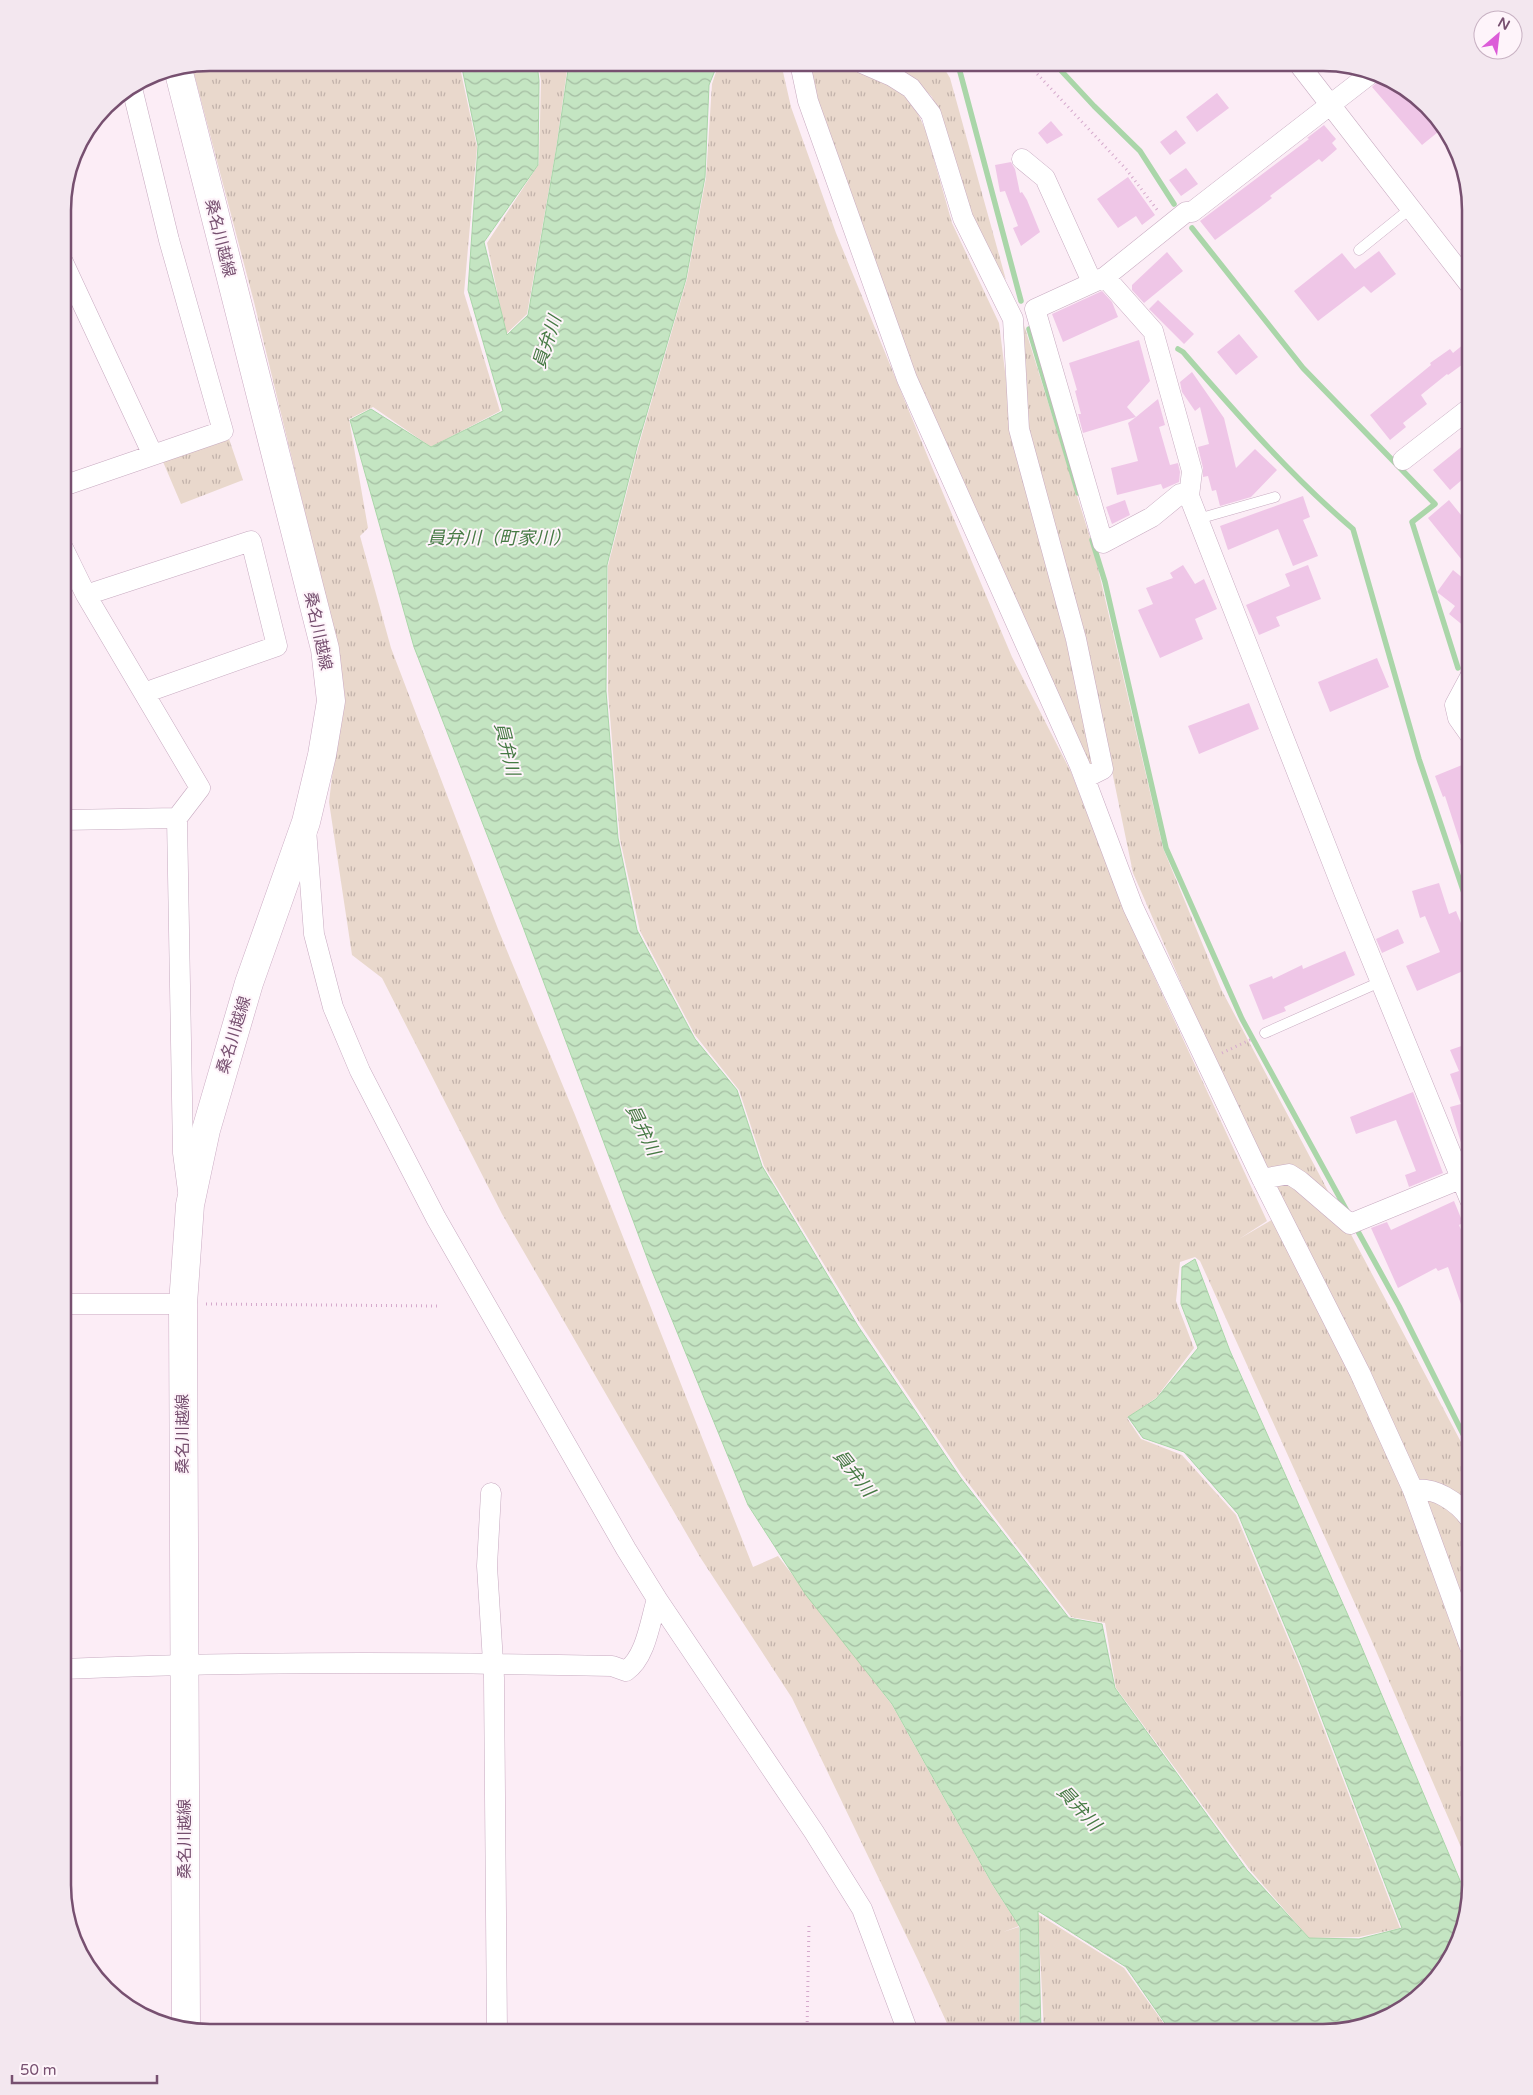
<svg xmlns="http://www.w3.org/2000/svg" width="1533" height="2095" font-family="'Varela Round','Noto Sans JP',sans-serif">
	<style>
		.grass { fill: url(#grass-tufts) }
		.water { fill: url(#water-waves); stroke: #aad6a9 }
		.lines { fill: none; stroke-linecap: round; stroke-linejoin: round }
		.stream { stroke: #aad6a9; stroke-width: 5.5 }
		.building { fill: #efc6e7 }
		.service-casing { stroke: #c7aac0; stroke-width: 11 }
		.minor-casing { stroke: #c7aac0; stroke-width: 21 }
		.secondary-casing { stroke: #caaac2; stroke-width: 29 }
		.path { stroke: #d5a9cc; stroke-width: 3; stroke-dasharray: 1 4; stroke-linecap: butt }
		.service { stroke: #fff; stroke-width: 10 }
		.minor { stroke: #fff; stroke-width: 20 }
		.secondary { stroke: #fff; stroke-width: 28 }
		.labels { text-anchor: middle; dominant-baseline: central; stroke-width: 4; stroke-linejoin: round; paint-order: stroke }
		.street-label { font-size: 16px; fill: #775070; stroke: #fef4fa }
		.water-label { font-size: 18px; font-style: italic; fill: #467a44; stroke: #fef4fa }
		.rim { fill: none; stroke: #775070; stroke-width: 2.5 }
	</style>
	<defs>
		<pattern id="grass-tufts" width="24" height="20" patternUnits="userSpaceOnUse" patternTransform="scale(1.25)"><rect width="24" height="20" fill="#e9d8cc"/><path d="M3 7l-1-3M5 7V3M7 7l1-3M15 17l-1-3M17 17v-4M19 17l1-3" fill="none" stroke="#c2b2aa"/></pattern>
		<pattern id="water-waves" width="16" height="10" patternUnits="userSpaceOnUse" patternTransform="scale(1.25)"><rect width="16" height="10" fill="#c4e5c2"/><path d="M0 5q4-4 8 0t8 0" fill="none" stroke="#a4bca2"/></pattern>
	</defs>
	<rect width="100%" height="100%" fill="#fcedf6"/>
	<path class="grass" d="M210 63H459L477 147 464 293 500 411 431 447 373 407 349 419 368 528 360 536 391 648 498 929 575 1115 753 1567 778 1556 892 1705 993 1886 1019 1926 1003 1932 1019 1927V2032H951L918 1960 792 1698 700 1557 502 1214 382 978 352 955 329 802 340 710 338 649 254 302 192 66Z
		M538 63H568L556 149 527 314 506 334 487 243 539 164 541 80Z
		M719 63H781L791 107 836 233 932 467 1012 657 1071 772 1135 935 1267 1221 1239 1239 1282 1214 1133 873 1106 742 1033 453 1021 372 1023 322 1093 547 1163 848 1221 989 1470 1459V1868L1370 1637 1200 1261 1195 1257 1180 1262 1176 1301 1194 1348 1156 1398 1127 1418 1141 1439 1182 1455 1236 1515 1300 1667 1400 1928 1359 1937 1309 1938 1250 1870 1116 1688 1105 1623 1071 1617 962 1475 861 1325 764 1166 739 1090 695 1035 640 931 620 839 608 691V566L638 448 687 279 706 178 712 84Z
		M808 63H842L898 89 912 101 926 131 952 223 999 323 1013 436 1098 765 1087 772 917 381 814 100Z
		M887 63H941L950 78 1006 280 969 224 951 150 932 97 914 79Z
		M228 436 243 480 181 504 161 457Z
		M1038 1914 1124 1968 1170 2032H1044Z"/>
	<path class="water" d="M461 63H537L539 81 538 165 484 242 507 335 528 315 557 146 569 63H718L709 85 705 177 686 279 637 447 607 565 606 691 618 838 637 930 695 1039 737 1090 762 1166 858 1326 960 1477 1069 1618 1102 1624 1115 1688 1247 1870 1309 1938 1359 1939 1402 1928 1302 1667 1238 1514 1184 1452 1143 1438 1128 1417 1156 1399 1198 1348 1181 1304 1182 1267 1195 1259 1230 1351 1351 1622 1467 1897 1451 1959 1397 2013 1323 2032H1171L1126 1967 1038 1911 1041 2032H1020V1927L993 1885 892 1704 806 1595 748 1505 652 1271 523 927 414 647 350 420 371 409 431 447 503 411 468 290 478 146Z"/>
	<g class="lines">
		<path class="stream" d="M956 63 959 68 1021 301
			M1054 63 1094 106 1140 151 1174 204
			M1192 228 1303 368 1435 504 1412 522 1458 668
			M1029 329 1078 493
			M1178 349 1183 352C1238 415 1290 475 1353 529L1419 759 1470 911
			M1092 540 1105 582 1166 848 1242 1019 1347 1211
			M1468 703 1470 713
			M1355 1226 1399 1306 1470 1448"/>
	</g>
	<path class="building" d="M1381 78 1397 82 1443 128 1422 145 1372 87Z
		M1217 93 1229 108 1197 132 1186 117Z
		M1051 121 1063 135 1047 144 1038 133Z
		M1324 125 1336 139 1332 143 1337 149 1322 162 1319 159 1270 196 1272 198 1259 208 1215 240 1200 221 1309 139 1307 138Z
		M1176 130 1186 143 1170 155 1160 142Z
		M1011 162 1015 169 1020 193 1022 192 1027 200 1040 232 1021 246 1013 228 1018 226 1005 191 1000 192 995 165Z
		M1186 168 1198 184 1181 196 1169 180Z
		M1128 177 1155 215 1142 225 1136 216 1118 228 1097 199Z
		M1379 251 1396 274 1371 293 1364 286 1318 321 1294 291 1342 253 1355 269Z
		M1167 252 1183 271 1144 303 1132 290V285Z
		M1102 291 1112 302 1118 317 1063 342 1052 314Z
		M1158 300 1194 334 1184 344 1149 309Z
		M1239 334 1258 357 1236 375 1217 352Z
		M1470 339V359L1448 375 1447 374 1421 395 1427 404 1403 423 1406 427 1390 440 1370 415 1431 365 1430 363 1450 349 1453 353Z
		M1139 340 1150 381 1127 407 1136 417 1158 399 1165 425 1159 427 1170 465 1178 463 1180 472 1179 482 1163 489 1161 484 1117 495 1111 468 1138 461 1128 423 1136 417 1083 433 1078 414H1081L1075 391 1077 390 1069 363Z
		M1192 372 1224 418 1236 468 1255 449 1277 470 1251 497 1220 506 1216 490 1212 491 1208 476 1203 477V468L1198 447 1209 444 1200 407 1195 411 1182 392 1180 382Z
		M1470 440V473L1450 490 1433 470Z
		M1303 496 1310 517 1303 520 1318 556 1293 566 1278 529 1228 550 1220 526Z
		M1125 500 1130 515 1112 524 1106 507Z
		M1449 500 1470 526V570L1428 518Z
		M1183 565 1195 584 1204 579 1217 609 1195 619 1203 639 1160 658 1138 610 1153 604 1146 588 1173 578 1170 573Z
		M1308 565 1321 599 1276 617 1280 626 1259 635 1246 605 1290 586 1285 574Z
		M1453 570 1470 584V631L1449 614 1455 606 1437 592Z
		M1377 658 1389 687 1330 712 1318 682Z
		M1249 703 1259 729 1199 754 1188 726Z
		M1462 765 1470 788V864H1467L1445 796 1443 797 1435 776Z
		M1439 883 1449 914 1456 911 1470 945V968L1417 991 1406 966 1440 952 1425 916 1420 918 1412 891Z
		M1398 929 1404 943 1382 953 1376 939Z
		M1345 951 1355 975 1284 1007 1286 1011 1263 1020 1249 985 1272 976 1273 979 1302 965 1303 969Z
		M1470 1043V1162H1467L1450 1107 1461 1104 1450 1074 1459 1071 1450 1050Z
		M1413 1092 1443 1173 1409 1187 1405 1175 1416 1171 1396 1120 1356 1134 1350 1117Z
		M1454 1201 1463 1223 1459 1225 1470 1252V1257L1465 1259 1470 1274V1324H1468L1448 1267 1438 1271 1436 1268 1398 1288 1371 1228 1387 1222 1391 1230Z"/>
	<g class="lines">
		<defs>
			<path id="service" d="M1359 250 1411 208
				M1198 519 1275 497
				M1265 1033 1380 982"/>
			<path id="minor" d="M800 63 808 101 907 379 1080 766 1133 907 1262 1179 1360 1373 1413 1490 1470 1647
				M862 63 892 76 911 88 931 114 963 218 1013 319 1019 429 1076 639 1103 769 1085 778
				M1298 63 1470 285
				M1022 159 1045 178 1092 282
				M63 262 152 453
				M1105 277 1186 212H1192L1370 74
				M1403 460 1470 408
				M63 486 223 431 169 240 132 88
				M1189 496 1180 494 1152 517 1103 543 1035 309 1105 277 1153 331 1192 471 1189 496 1344 892 1470 1200
				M86 595 251 541 277 646 144 693
				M1470 735 1458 718 1455 705 1470 677
				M177 818 183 1153 188 1191
				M63 820 177 818 200 788 86 595 63 548
				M306 829 314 934 333 1007 360 1071 436 1218 626 1549 657 1599 814 1832 862 1909 908 2032
				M1262 1179 1289 1174 1300 1181 1350 1224 1470 1175
				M63 1304H183
				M1413 1490C1435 1487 1457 1501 1470 1519
				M491 1493 487 1566 494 1678 497 2032
				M63 1669C245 1661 429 1662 612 1666L626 1671C646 1657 650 1622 657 1599"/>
			<path id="secondary" d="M178 69 325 649 331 701 322 755 306 822 249 983 206 1130 190 1205 183 1304 186 2028"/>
		</defs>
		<use href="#service" class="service-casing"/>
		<use href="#minor" class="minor-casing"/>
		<use href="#secondary" class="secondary-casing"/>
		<path class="path" d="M1027 63 1126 169 1158 211
			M1222 1053 1252 1039
			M206 1304 440 1306
			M807 2032 809 1923"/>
		<use href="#service" class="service"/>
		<use href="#minor" class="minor"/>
		<use href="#secondary" class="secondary"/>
	</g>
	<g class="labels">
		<g class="street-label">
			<text transform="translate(220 238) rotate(76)">桑名川越線</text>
			<text transform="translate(318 631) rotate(78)">桑名川越線</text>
			<text transform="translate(234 1035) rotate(-73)">桑名川越線</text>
			<text transform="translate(183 1434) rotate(-90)">桑名川越線</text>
			<text transform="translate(185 1839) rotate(-90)">桑名川越線</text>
		</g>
		<g class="water-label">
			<text transform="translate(547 342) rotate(-72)">員弁川</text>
			<text x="499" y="538">員弁川（町家川）</text>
			<text transform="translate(507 749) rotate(76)">員弁川</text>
			<text transform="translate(643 1130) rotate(64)">員弁川</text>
			<text transform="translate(854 1473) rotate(52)">員弁川</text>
			<text transform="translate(1079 1808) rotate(47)">員弁川</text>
		</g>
	</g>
	<path d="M0 0H1533V2095H0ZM210 71H1323A139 139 0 0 1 1462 210V1885A139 139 0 0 1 1323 2024H210A139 139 0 0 1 71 1885V210A139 139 0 0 1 210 71Z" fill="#f3e7ef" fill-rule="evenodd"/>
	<path class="rim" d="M210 71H1323A139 139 0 0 1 1462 210V1885A139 139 0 0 1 1323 2024H210A139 139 0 0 1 71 1885V210A139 139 0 0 1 210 71Z"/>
	<g transform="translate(1498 35) rotate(28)"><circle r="24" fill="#fef4fa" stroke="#c8b2c3"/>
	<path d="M0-4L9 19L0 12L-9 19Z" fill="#dc5cd8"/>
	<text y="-8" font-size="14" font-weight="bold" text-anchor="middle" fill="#775070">N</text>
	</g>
	<path d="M12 2075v8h145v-8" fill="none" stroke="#775070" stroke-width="2.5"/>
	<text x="20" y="2075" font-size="15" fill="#775070" stroke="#fef4fa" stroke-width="4" paint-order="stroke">50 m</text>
</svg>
